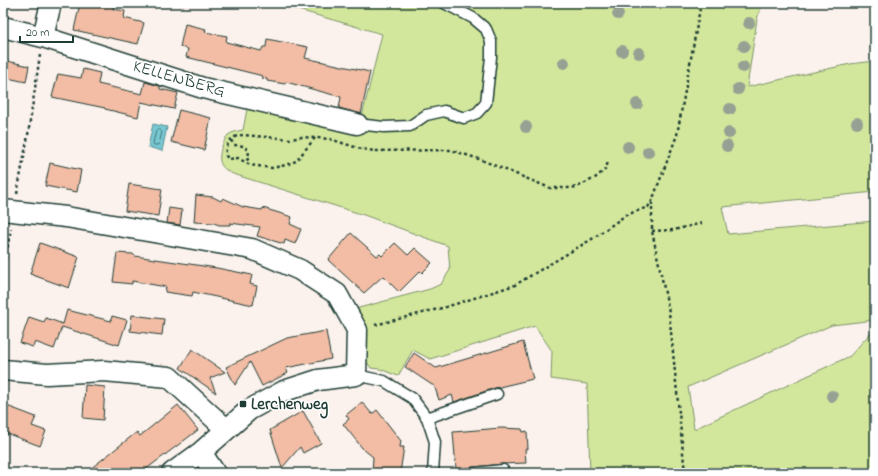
<svg xmlns="http://www.w3.org/2000/svg" width="878" height="476" font-family="'Indie Flower',sans-serif">
	<style>
		.green { fill: #d3e79c; stroke: #799268 }
		.water { fill: #78c8d3; stroke: #549093 }
		.lines { fill: none; stroke-linecap: round; stroke-linejoin: round }
		.shore { stroke: #437574; stroke-width: 1 }
		.building { fill: #f2bca5; stroke: #1f3d34 }
		.service-casing { stroke: #1f3d34; stroke-width: 13 }
		.minor-casing { stroke: #1f3d34; stroke-width: 23 }
		.path { stroke: #1f3d34; stroke-width: 2.5; stroke-dasharray: 3 3; stroke-linecap: butt }
		.service { stroke: #fff; stroke-width: 10 }
		.minor { stroke: #fff; stroke-width: 20 }
		.tree { fill: #96a193 }
		.poi-dot { fill: #1f3d34; stroke: #fff; stroke-width: 1.5 }
		.labels { text-anchor: middle; dominant-baseline: central; stroke-width: 3; stroke-linejoin: round; paint-order: stroke }
		.street-label { font-size: 17px; fill: #1f3d34; stroke: #fff }
		.poi-label { font-size: 17px; font-weight: bold; fill: #1f3d34; stroke: #fff; text-anchor: start }
	</style>
	<rect width="100%" height="100%" fill="#fcf2ed"/>
	<filter id="ink" filterUnits="userSpaceOnUse"><feTurbulence type="fractalNoise" baseFrequency=".025" numOctaves="2"/><feDisplacementMap in="SourceGraphic" scale="8" xChannelSelector="R" yChannelSelector="G"/><feConvolveMatrix kernelMatrix="1 2 1 2 8 2 1 2 1" color-interpolation-filters="sRGB"/></filter>
	<g filter="url(#ink)">
		<path class="green" d="M274 3H763L757 19 747 87 850 64 875 61V192L722 207 728 234 875 221V320L832 325 688 387 694 429 850 356 875 328V473H590L587 384 551 379 552 351 535 326 430 359 413 350 398 376 380 369 371 368 367 362 364 338 355 309 430 289 441 284 450 270 448 246 364 215 233 174C220 168 217 161 222 146 224 143 225 138 228 135 232 132 238 131 243 130L247 109 358 133 382 34Z"/>
		<path class="water" d="M153 124 167 127 162 151 148 147Z"/>
		<g class="lines">
			<path class="shore" d="M158 129 162 132 159 144 157 145H154L153 143 156 131Z"/>
		</g>
		<path class="building" d="M80 3H114L113 9 125 11 124 18 144 23 138 44 74 30Z
			M185 24 206 29 205 32 227 36 226 42 261 51 263 47H266L267 39 308 47 305 58 370 72 361 114 339 108 341 97 286 82 285 84 267 81V79L262 78 263 76 186 57 188 49 180 47Z
			M3 60 29 66 26 82 3 77Z
			M83 69 100 73 98 84 142 94 145 82 160 86V89L178 93 174 109 141 102 138 117 105 109V108L52 97 58 74 81 78Z
			M179 110 211 118 204 150 171 142Z
			M50 163 81 170 77 192 45 186Z
			M129 184 162 189 158 216 125 211Z
			M196 195 213 197 221 201 223 198 243 207 262 210 263 208 292 217 290 224 301 229 295 244 285 240 284 244 257 236 260 227 230 223V225H219L214 223 194 222Z
			M169 208 182 210 180 225 167 223Z
			M351 233 377 256 380 254 382 256 395 243 408 255 415 248 432 263 422 273 420 271 399 292 383 276 364 293 328 260Z
			M40 243 79 257 69 288 30 274Z
			M117 253 133 254 135 256 217 268 252 275 250 284 257 286 253 305 193 292 192 296 165 292 166 287 132 281V284L113 282Z
			M67 310 111 321 112 316 127 320 119 345 62 327 54 349 35 342 33 347 20 343 29 317 44 322 46 318 63 324Z
			M132 315 164 319 162 335 130 331Z
			M326 331 331 359 286 368 288 373 262 386 250 362 235 385 226 367 287 338Z
			M523 342 533 379 495 388 454 402 452 395 439 400 434 385H432L405 367 414 353 436 368Z
			M192 349 225 372 210 378 216 393 180 368Z
			M85 385 105 387 103 420 83 418Z
			M362 402 372 414 377 410 401 441 400 447H404L400 473H372L373 457 363 449 343 424 349 419 346 415Z
			M178 405 198 430 141 473H85L137 432 140 436Z
			M7 406 36 417 32 426 46 431 40 446 3 432V417Z
			M303 411 321 443 303 453 300 447 282 468 270 430Z
			M501 428 522 429 523 432 527 431 528 449H525L526 463 502 464 456 469 453 432Z"/>
		<g class="lines">
			<defs>
				<path id="service" d="M357 124 384 127 410 126 426 115 444 111 464 118 477 113 486 103 491 57V41L486 29 473 18 444 3
					M356 375 384 381 412 398 427 418 435 442 433 473
					M427 418 497 394
					M474 473 503 470"/>
				<path id="minor" d="M3 27 43 37 203 88 357 124
					M43 37 51 3
					M3 210 66 217 252 249 300 270 337 294 357 330 356 375 318 380 284 391 249 410 201 452 172 473
					M3 370 47 374 104 371 169 377 226 429
					M201 452 215 473"/>
			</defs>
			<use href="#service" class="service-casing"/>
			<use href="#minor" class="minor-casing"/>
			<path class="path" d="M315 138 296 161 286 165 272 168 250 165 238 158 229 159 226 156C224 144 232 135 244 135L291 139 302 137 330 139 361 149 375 151 451 150 479 159 550 188H568L577 187 595 178 606 169 608 161
				M231 140 234 145 244 146 249 151 248 159 245 162
				M17 194 28 135 40 55
				M652 202V231L669 312 685 473
				M652 231 674 230 702 223
				M3 271 11 229
				M375 325 446 307 515 285 592 239 626 215 648 207 652 201 677 135 701 3"/>
			<use href="#service" class="service"/>
			<use href="#minor" class="minor"/>
		</g>
		<g class="tree">
			<circle cx="618" cy="14" r="6"/>
			<circle cx="749" cy="23" r="6"/>
			<circle cx="744" cy="46" r="6"/>
			<circle cx="622" cy="51" r="6"/>
			<circle cx="639" cy="53" r="6"/>
			<circle cx="564" cy="63" r="6"/>
			<circle cx="743" cy="67" r="6"/>
			<circle cx="738" cy="89" r="6"/>
			<circle cx="637" cy="104" r="6"/>
			<circle cx="730" cy="109" r="6"/>
			<circle cx="857" cy="123" r="6"/>
			<circle cx="526" cy="127" r="6"/>
			<circle cx="729" cy="133" r="6"/>
			<circle cx="727" cy="146" r="6"/>
			<circle cx="628" cy="147" r="6"/>
			<circle cx="648" cy="152" r="6"/>
			<circle cx="832" cy="396" r="6"/>
		</g>
	</g>
	<rect class="poi-dot" x="239" y="400" width="8" height="8" rx="2"/>
	<g class="labels">
		<g class="street-label">
			<text transform="translate(179 79) rotate(16)">KELLENBERG</text>
		</g>
		<g class="poi-label">
			<text x="251" y="404">Lerchenweg</text>
		</g>
	</g>
	<rect width="878" height="476" fill="none" stroke="#fff" stroke-width="16"/>
	<rect x="8" y="8" width="862" height="460" fill="none" stroke="#1f3d34" stroke-width="1.5" filter="url(#ink)"/>
	<path d="M20 36v6h53v-6" fill="none" stroke="#1f3d34" stroke-width="2"/>
	<text x="26" y="36" font-size="12" fill="#1f3d34" stroke="#ffffff" stroke-width="3" paint-order="stroke">20 m</text>
</svg>
